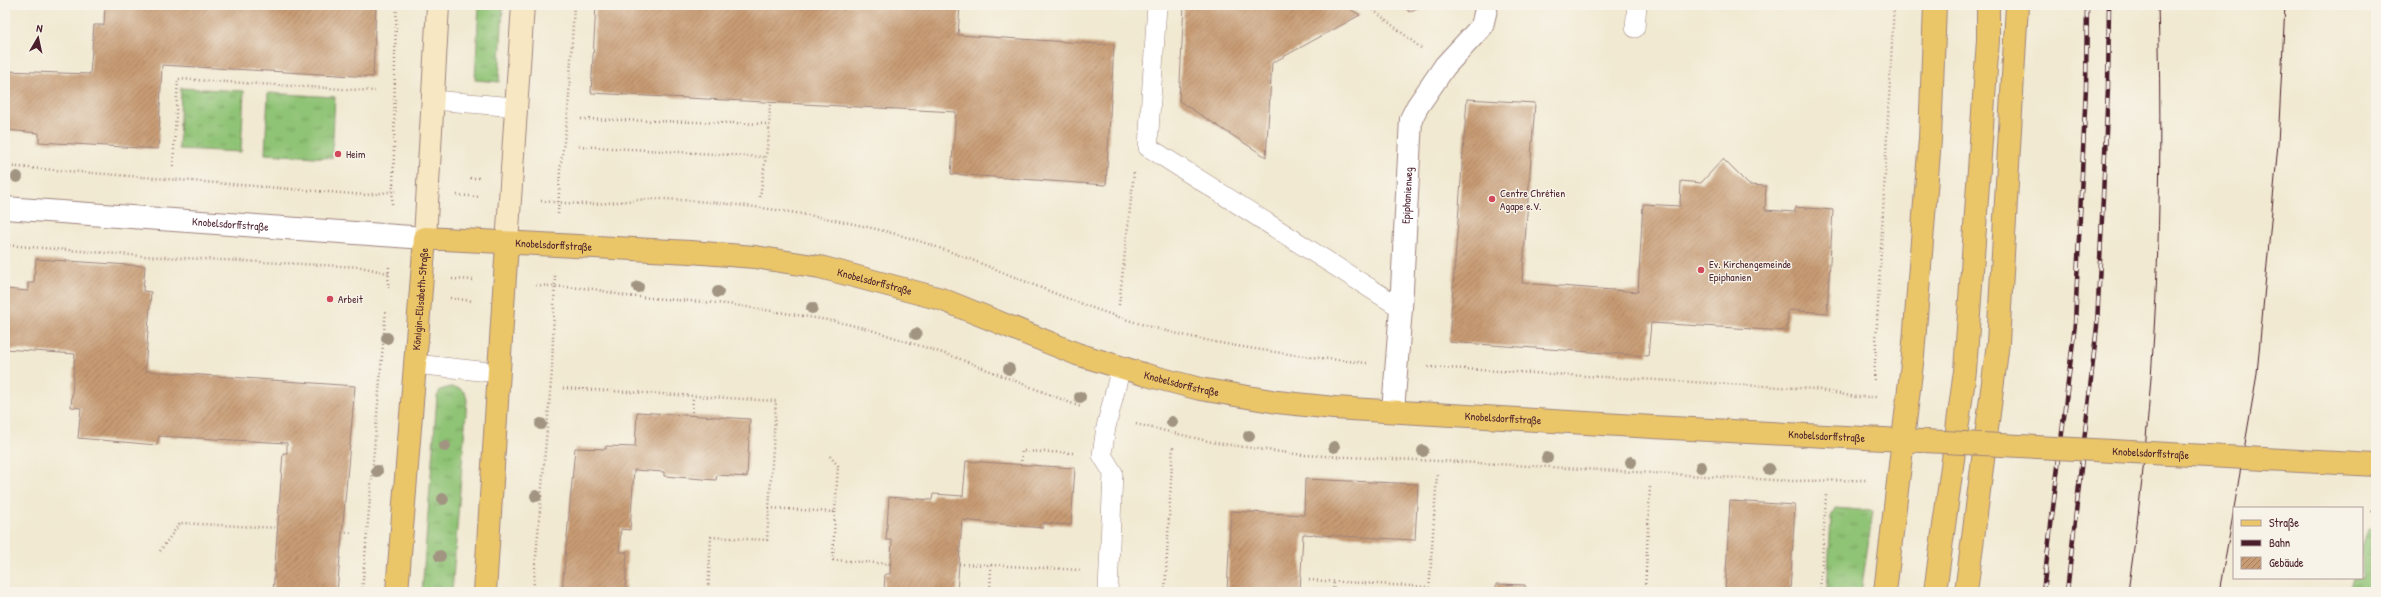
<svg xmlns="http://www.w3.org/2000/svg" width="2381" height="597" font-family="'Patrick Hand',sans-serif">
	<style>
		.grass { fill: url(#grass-tufts); stroke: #6c7150 }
		.building { fill: url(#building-hatch) }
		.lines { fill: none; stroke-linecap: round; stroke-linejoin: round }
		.service-casing { stroke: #9e847e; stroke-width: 20 }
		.minor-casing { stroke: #9e847e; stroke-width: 24 }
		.tertiary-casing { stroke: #9e847e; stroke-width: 24 }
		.secondary-casing { stroke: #9e847e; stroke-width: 24 }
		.primary-casing { stroke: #9e847e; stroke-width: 24 }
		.motorway-casing { stroke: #9e847e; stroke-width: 24 }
		.path { stroke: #9e847e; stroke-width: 2.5; stroke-dasharray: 1 3; stroke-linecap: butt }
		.service { stroke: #fff; stroke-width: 19 }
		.minor { stroke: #fff; stroke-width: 22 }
		.tertiary { stroke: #fff; stroke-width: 22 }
		.secondary { stroke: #f7e8c3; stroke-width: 22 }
		.primary { stroke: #ebc669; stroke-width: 22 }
		.motorway { stroke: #ebc669; stroke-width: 22 }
		.tram { stroke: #4a1f2b; stroke-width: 1 }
		.rail-casing { stroke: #4a1f2b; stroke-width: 4.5 }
		.rail { stroke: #f7f3e8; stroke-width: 3; stroke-dasharray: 9; stroke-linecap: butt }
		.primary-bridge-casing { stroke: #9e847e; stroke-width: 24; stroke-linecap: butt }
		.primary-bridge { stroke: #ebc669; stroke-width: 22 }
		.tree { fill: #a19582 }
		.poi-dot { fill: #d1495b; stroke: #f7f3e8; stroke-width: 1.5 }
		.labels { text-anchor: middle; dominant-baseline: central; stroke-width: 3; stroke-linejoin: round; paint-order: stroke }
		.poi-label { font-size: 11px; fill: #4a1f2b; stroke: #f7f3e8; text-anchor: start }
		.street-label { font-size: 11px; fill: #4a1f2b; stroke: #f7f3e8 }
	</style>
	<defs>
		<pattern id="grass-tufts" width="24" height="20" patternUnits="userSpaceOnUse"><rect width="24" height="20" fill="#8fc375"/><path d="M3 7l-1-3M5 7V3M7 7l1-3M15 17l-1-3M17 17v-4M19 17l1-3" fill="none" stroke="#779e60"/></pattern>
		<pattern id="building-hatch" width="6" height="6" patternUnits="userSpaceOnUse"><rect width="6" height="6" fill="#c79b73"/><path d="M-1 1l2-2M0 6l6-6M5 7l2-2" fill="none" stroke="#a47e5f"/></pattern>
	</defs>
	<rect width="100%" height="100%" fill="#f7f3e8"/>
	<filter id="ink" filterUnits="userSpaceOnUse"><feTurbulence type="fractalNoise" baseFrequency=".025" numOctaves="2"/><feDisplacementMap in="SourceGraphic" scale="8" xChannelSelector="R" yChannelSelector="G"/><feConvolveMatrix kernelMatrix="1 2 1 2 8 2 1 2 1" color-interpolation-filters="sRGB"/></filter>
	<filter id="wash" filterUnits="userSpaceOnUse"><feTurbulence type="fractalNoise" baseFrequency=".012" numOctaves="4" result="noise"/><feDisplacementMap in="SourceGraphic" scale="16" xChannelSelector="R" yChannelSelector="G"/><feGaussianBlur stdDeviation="0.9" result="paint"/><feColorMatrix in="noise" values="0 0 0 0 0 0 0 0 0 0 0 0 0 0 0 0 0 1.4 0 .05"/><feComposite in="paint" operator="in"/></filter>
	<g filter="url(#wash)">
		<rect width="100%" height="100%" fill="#f1e9d1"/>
		<path class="grass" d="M479 5H503L499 82 475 80Z
			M181 88 244 91 241 152 179 149Z
			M268 93 335 97 332 158 265 154Z
			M451 387C461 388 465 390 467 400L452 592H422L437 397 440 390Z
			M1835 508 1873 511 1861 592H1827L1831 517Z
			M2368 528 2376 529V592H2349L2353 578H2362V547Z"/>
		<g id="blocks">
			<path class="building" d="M105 5H376L373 77 162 65 158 149 39 142V133L5 130V71L90 74 94 25H104Z
				M596 5H960L958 35 1114 45 1106 185 951 174 956 112 591 93Z
				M1184 5H1343L1360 15 1272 63 1266 157 1179 101Z
				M1405 5H1423L1409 12Z
				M1467 99 1535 103 1522 283 1638 292 1643 204 1680 206 1681 181 1701 183 1723 159 1749 185 1766 186 1765 210 1795 212V207L1833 210 1827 313 1788 310 1787 331 1651 323 1648 356 1449 342Z
				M36 259 145 266 143 291 151 292 145 371 355 386 337 592H273L283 453H287V443L159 436 157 445 78 438 81 408 71 407 75 354 5 349V289L28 291V283H34Z
				M637 412 750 419 747 477 717 475 716 480 664 476V472L634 470 630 530 621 529 619 552H627L625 592H562L575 448 606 449V446L635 447Z
				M966 461 1075 468 1071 525 1043 523V528L962 520 957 592H884L885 574H890L892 540H886L889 497 932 500 933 494 963 496Z
				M1305 479 1418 484 1415 540 1303 534 1300 592H1227L1231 511 1304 515Z
				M1730 501 1795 505 1790 592H1725Z
				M1496 584 1525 585V592H1496Z"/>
		</g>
	</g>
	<g filter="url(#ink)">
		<use href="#blocks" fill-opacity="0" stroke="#9e847e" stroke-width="1"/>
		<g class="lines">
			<defs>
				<path id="service" d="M1157 5 1148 147 1401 308
					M1635 28 1637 5
					M433 100 516 107
					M415 364 499 373
					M1108 592 1113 473 1102 455 1106 427 1121 367"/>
				<g id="minor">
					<path id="s1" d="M1393 411 1401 308 1411 119 1417 107 1445 66 1482 26 1487 5"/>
				</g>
				<g id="tertiary">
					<path id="s2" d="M5 208 425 238"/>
				</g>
				<path id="secondary" d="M425 238 438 5
					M507 244 523 5"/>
				<g id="primary">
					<path id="s3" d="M397 592 425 238 690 252 755 257 820 267 941 299 1077 354 1143 374 1200 389 1277 402 1334 408 1653 427 1922 441"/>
					<path d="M485 592 507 244"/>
				</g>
				<path id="motorway" d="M1885 592 1913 355 1930 139 1935 5
					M1935 592 1965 371 1988 40V5
					M1966 592 1998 343 2017 5"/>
			</defs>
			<use href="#service" class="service-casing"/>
			<use href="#minor" class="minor-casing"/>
			<use href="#tertiary" class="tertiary-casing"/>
			<use href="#secondary" class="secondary-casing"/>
			<use href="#primary" class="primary-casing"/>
			<use href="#motorway" class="motorway-casing"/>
			<path class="path" d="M1367 5 1421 48
				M581 119 769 124
				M579 146 765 157
				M5 166 366 195 396 191
				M173 166 178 79 375 91
				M470 178H481
				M457 195 480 197
				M760 197 769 135 770 102
				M541 201C556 202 572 204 588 204 613 204 639 198 664 199 741 203 818 214 892 233 965 253 1033 287 1104 312 1188 342 1278 354 1367 363
				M392 204C396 138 393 71 397 5
				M558 214 560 170 568 113 574 5
				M5 245 143 256 361 267 391 274
				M452 279 475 280
				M536 285 594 289 626 296 728 304 834 321 868 329 955 357 1081 407
				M388 288 389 265
				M450 298 473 301
				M1119 305 1134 173
				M1428 367 1815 389 1856 397H1877
				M1874 380 1894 5
				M563 388 776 401 767 540 711 537 708 592
				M692 416 693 396
				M1136 424 1216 443 1303 455 1461 462 1791 481 1867 480
				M1021 465 1022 451 1073 453
				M769 508 835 512 838 466 829 455
				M2371 511H2376
				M835 512 833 560 891 564
				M342 532 354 533
				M160 551 180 523 278 528
				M959 564 991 565 990 592
				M991 565 1081 570
				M1309 580 1429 587
				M362 592 386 309
				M533 592 552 370 555 275
				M1165 592 1173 445
				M1333 592 1334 581
				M1429 592 1437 474
				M1645 592 1650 486
				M1820 592 1826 495"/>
			<use href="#service" class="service"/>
			<use href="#minor" class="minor"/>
			<use href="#tertiary" class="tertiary"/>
			<use href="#secondary" class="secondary"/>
			<use href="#primary" class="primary"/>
			<use href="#motorway" class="motorway"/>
			<path class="tram" d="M2234 508 2257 374 2278 144 2285 5
				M2128 592C2156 398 2164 201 2158 5
				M2219 592 2234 510"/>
			<defs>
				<path id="rail" d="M2043 592 2075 324 2086 87 2087 5
					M2067 592 2097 326 2108 88 2109 5"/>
			</defs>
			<use href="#rail" class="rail-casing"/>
			<use href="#rail" class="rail"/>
			<defs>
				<g id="primary-bridge">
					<path id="s4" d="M1925 441 2376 465"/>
				</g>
			</defs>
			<use href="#primary-bridge" class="primary-bridge-casing"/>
			<use href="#primary-bridge" class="primary-bridge"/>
		</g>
		<g class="tree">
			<circle cx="17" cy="177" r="6"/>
			<circle cx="638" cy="287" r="6"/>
			<circle cx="718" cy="292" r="6"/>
			<circle cx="812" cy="308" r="6"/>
			<circle cx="916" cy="334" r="6"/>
			<circle cx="387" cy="338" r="6"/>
			<circle cx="1009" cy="369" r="6"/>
			<circle cx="1080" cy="397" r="6"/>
			<circle cx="1172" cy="422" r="6"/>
			<circle cx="541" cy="424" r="6"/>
			<circle cx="1249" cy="436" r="6"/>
			<circle cx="445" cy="446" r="6"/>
			<circle cx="1334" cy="447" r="6"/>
			<circle cx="1423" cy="451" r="6"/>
			<circle cx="1547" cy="458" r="6"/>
			<circle cx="1631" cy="462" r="6"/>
			<circle cx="1701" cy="467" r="6"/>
			<circle cx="1769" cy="469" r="6"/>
			<circle cx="377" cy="471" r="6"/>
			<circle cx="536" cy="496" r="6"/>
			<circle cx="443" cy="499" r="6"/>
			<circle cx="440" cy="556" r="6"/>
		</g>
	</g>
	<g class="poi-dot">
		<circle cx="338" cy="154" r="4"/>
		<circle cx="1492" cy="199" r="4"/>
		<circle cx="1701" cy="270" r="4"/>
		<circle cx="330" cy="299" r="4"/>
	</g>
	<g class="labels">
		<g class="poi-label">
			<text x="346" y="154">Heim</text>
			<text x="1500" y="193">Centre Chrétien<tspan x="1500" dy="13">Agape e.V.</tspan></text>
			<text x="1709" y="264">Ev. Kirchengemeinde<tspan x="1709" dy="13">Epiphanien</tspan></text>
			<text x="338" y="299">Arbeit</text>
		</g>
		<g class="street-label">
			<text stroke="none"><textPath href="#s1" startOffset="216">Epiphanienweg</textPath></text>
			<text stroke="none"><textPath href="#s2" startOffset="226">Knobelsdorffstraße</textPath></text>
			<text stroke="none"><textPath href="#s3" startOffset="484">Knobelsdorffstraße</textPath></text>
			<text stroke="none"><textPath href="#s3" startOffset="808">Knobelsdorffstraße</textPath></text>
			<text stroke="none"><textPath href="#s3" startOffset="294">Königin-Elisabeth-Straße</textPath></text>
			<text stroke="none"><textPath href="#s3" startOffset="1132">Knobelsdorffstraße</textPath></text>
			<text stroke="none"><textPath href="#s3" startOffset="1456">Knobelsdorffstraße</textPath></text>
			<text stroke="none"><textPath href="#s3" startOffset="1780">Knobelsdorffstraße</textPath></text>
			<text stroke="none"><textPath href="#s4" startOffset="226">Knobelsdorffstraße</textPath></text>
		</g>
	</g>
	<rect width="2381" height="597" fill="none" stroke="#f7f3e8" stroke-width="20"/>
	<rect x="2233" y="507" width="130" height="72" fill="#f7f3e8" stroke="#b29e9c"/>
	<rect x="2241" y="520" width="20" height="6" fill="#ebc669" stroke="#b29e9c"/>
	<text x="2269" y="527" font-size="12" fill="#4a1f2b">Straße</text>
	<rect x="2241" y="540" width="20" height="6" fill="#4a1f2b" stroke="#b29e9c"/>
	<text x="2269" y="547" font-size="12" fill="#4a1f2b">Bahn</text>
	<rect x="2241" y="557" width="20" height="12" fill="url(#building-hatch)" stroke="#b29e9c"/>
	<text x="2269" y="567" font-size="12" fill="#4a1f2b">Gebäude</text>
	<g transform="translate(38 38) rotate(9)" stroke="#f7f3e8" stroke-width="3" paint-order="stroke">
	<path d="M0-3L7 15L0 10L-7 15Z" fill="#4a1f2b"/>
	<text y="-6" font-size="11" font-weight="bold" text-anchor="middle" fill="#4a1f2b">N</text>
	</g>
</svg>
